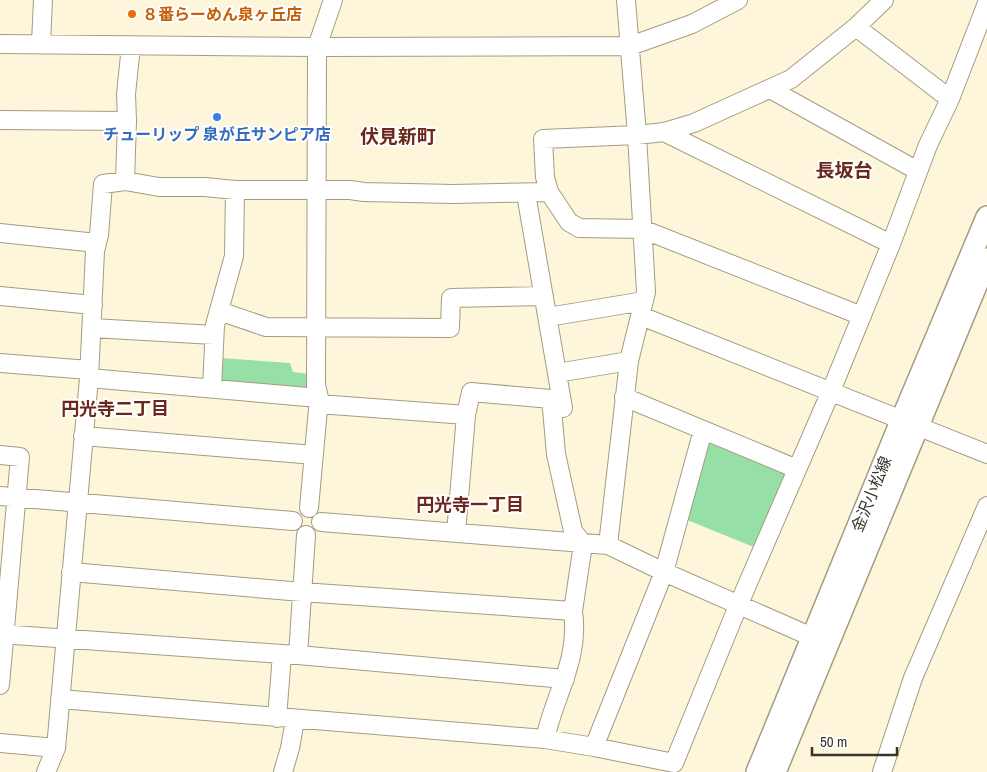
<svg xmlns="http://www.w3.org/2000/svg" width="987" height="772" font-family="'Archivo Narrow','Noto Sans JP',sans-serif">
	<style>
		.green { fill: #96dfa6 }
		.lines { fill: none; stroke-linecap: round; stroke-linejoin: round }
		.minor-casing { stroke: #a49c82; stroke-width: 20 }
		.major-casing { stroke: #a49c82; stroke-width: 24 }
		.minor { stroke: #fff; stroke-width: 18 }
		.major { stroke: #fff; stroke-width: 21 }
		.food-dot { fill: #e8710a; stroke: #fff; stroke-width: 2 }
		.shop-dot { fill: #3f7fe0; stroke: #fff; stroke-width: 2 }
		.labels { text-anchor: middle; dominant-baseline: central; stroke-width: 4; stroke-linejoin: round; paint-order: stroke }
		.food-label { font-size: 16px; font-weight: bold; fill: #c56008; stroke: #fff; text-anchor: start }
		.shop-label { font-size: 16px; font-weight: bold; fill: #366cbe; stroke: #fff }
		.street-label { font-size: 16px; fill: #373429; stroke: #fff }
		.neighbourhood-label { font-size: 18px; font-weight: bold; fill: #6b271b; stroke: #fff }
		.quarter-label { font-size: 19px; font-weight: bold; fill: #6b271b; stroke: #fff }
	</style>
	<rect width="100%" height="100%" fill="#fef6da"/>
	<path class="green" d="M 220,358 L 290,363 L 293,372 L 310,374 L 307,391 L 220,383 Z
		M 708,443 L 786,471 L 756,548 L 685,519 Z"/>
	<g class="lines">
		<defs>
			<path id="minor" d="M 856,27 L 950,99
				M 41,43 L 43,0
				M 0,44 L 317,47 L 630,46 L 692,24 L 738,0
				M 770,89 L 918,171
				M 0,120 L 127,121 L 125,181
				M 127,121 L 126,94 L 131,46
				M 664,132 L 891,244
				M 549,192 L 569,222 L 579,228 L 642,229 L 862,316
				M 526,194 L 563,408 L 552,409 L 556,454 L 573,531 L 583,544 L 573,611
				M 0,233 L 97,243
				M 0,296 L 93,305
				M 219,311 L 266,327 L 450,328 L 451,298 L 544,296
				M 641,316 L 987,454
				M 548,317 L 644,301
				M 92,328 L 214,335
				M 0,363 L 89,370
				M 557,373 L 629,361
				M 89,378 L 319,398
				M 212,388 L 215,325 L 234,256 L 235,190
				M 624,397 L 797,469
				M 319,404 L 466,415 L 471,392 L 551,399 L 552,409
				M 703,430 L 664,572 L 812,637
				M 83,436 L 314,455
				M 0,455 L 20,457 L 0,685
				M 0,496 L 293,521
				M 309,508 L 319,398 L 316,385 L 317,47 L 333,0
				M 321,522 L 608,545
				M 456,533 L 466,415
				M 71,572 L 302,592 L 573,611 C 580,660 555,693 545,739
				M 0,634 L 282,654
				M 298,655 L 565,679
				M 60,699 L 545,739 L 594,747 L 664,572 L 608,545 L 629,361 L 646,292 L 637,135 L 626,0
				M 277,718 L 282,654 L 298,655 L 306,535
				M 0,743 L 56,748
				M 594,747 L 674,763 L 738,606 L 831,391 L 891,244 L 928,145 L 950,99 L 987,3
				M 46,772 L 56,748 L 89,378 L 95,251 L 99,235 L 103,184 L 125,181 L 159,187 L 205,187 L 235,190 L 350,190 L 364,192 L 453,194 L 549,192 L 545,177 L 543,139 L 637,135 L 664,132 L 694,123 L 791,79 L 856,27 L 884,0
				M 283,772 L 290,748 L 295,720
				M 882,772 L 913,678 L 987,506"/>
			<path id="major" d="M 757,772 L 902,419 L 987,217
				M 775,772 L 987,259"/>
		</defs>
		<use href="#minor" class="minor-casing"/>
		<use href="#major" class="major-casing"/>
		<use href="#minor" class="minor"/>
		<use href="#major" class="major"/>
	</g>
	<circle class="food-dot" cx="132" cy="14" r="5"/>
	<circle class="shop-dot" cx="217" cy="117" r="5"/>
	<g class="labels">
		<g class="food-label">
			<text x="142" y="14">８番らーめん泉ヶ丘店</text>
		</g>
		<g class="shop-label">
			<text x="217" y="134">チューリップ 泉が丘サンピア店</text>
		</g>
		<g class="street-label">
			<text transform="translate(871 494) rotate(-68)">金沢小松線</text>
		</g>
		<g class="neighbourhood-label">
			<text x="115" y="408">円光寺二丁目</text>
			<text x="470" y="504">円光寺一丁目</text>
		</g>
		<g class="quarter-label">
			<text x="398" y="136">伏見新町</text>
			<text x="844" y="170">長坂台</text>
		</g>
	</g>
	<path d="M812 747v8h85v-8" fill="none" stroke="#373429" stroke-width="2.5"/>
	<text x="820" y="747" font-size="15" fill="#373429" stroke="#ffffff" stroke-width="4" paint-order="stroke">50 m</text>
</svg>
